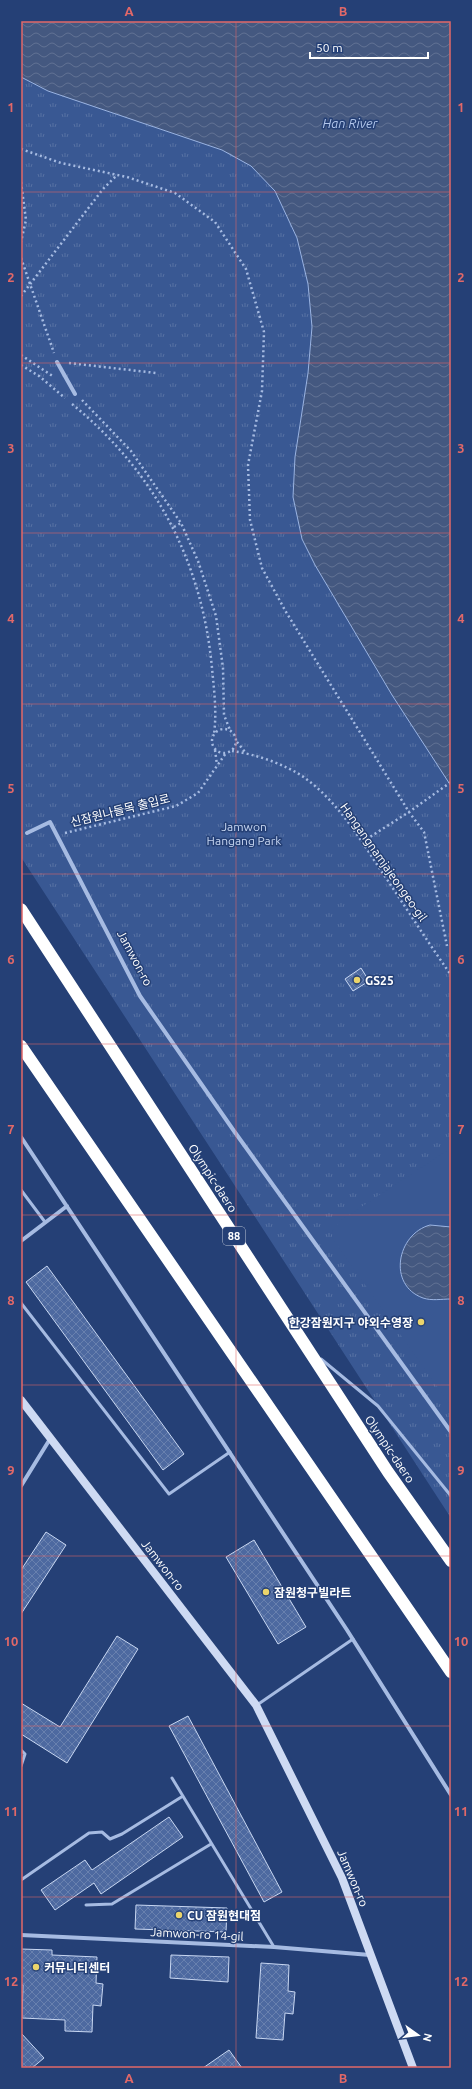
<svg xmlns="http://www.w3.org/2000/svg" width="472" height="2089" font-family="Ubuntu,'Noto Sans KR',sans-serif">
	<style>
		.park { fill: url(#park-tufts) }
		.pitch { fill: #395893 }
		.water { fill: url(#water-waves); stroke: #9ab4e3 }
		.building { fill: url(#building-cross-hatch); stroke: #c8d7f2 }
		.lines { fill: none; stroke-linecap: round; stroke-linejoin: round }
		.street-tunnel { stroke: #465d8b; stroke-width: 4; stroke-dasharray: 4 2; stroke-linecap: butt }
		.path { stroke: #a6bbe2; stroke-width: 2.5; stroke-dasharray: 2 3; stroke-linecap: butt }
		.lane { stroke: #a6bbe2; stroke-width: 3 }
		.street { stroke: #a6bbe2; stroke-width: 4 }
		.secondary { stroke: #cedaf3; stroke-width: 8 }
		.highway { stroke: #fff; stroke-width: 12 }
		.grid { fill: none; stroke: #e26868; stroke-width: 1; stroke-opacity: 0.55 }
		.poi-dot { fill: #ebd46b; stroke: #254076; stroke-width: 1.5 }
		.labels { text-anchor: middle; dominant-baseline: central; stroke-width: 3; stroke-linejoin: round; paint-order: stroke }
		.shield { fill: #254076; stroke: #bec6d6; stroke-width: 1 }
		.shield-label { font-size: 11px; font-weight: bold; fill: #fff }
		.street-label { font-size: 12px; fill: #fff; stroke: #254076 }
		.park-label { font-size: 12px; fill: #c8d7f2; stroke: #254076 }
		.poi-label { font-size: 12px; font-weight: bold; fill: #fff; stroke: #254076; text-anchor: start }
		.water-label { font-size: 13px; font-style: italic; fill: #b1c5ea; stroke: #254076 }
		.neatline { fill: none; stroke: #e26868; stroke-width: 1.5 }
		.grid-label { font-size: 13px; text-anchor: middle; font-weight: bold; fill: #e26868 }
	</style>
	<defs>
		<pattern id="park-tufts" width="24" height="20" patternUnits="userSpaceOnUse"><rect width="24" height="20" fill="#395893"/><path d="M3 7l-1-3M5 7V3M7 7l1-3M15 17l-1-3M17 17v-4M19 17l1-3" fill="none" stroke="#5771a3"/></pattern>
		<pattern id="water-waves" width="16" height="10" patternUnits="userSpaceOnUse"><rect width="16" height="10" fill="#445880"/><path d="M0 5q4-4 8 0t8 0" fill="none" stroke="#607193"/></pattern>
		<pattern id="building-cross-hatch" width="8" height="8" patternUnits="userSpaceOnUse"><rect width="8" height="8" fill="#4d69a0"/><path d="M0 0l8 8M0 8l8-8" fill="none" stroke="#6880ae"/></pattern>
	</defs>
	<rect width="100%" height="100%" fill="#254076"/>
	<path class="park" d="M 21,77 L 48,91 L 222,150 L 251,166 L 275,191 L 297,238 L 308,284 L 312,327 L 308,373 L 295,457 L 293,497 L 302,539 L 315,565 L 392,695 L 451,784 L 451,1518 L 21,857 Z"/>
	<path class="pitch" d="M 451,1148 L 451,1406 L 332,1238 L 333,1230 L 340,1221 Z"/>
	<path class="water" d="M 21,21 L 451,21 L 451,786 L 392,695 L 315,565 L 302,539 L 293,497 L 295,457 L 308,373 L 312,327 L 308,284 L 297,238 L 275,191 L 251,166 L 222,150 L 48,91 L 21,77 Z
		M 430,1225 L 451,1227 L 451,1299 C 441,1299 432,1301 423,1298 C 387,1285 397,1234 430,1225 Z"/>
	<path class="building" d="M 361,968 L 369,981 L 353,991 L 345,979 Z
		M 47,1266 L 184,1454 L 163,1470 L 26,1282 Z
		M 46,1532 L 66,1545 L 21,1614 L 21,1570 Z
		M 254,1540 L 306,1627 L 278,1644 L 226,1557 Z
		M 117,1636 L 138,1649 L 67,1763 L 21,1734 L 21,1703 L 60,1727 Z
		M 188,1716 L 282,1892 L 264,1902 L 169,1726 Z
		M 169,1817 L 183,1837 L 101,1894 L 94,1883 L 55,1910 L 41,1890 L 85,1860 L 92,1870 Z
		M 136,1905 L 227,1908 L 226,1932 L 135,1929 Z
		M 21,1949 L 52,1950 L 52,1955 L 97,1957 L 96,1983 L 103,1984 L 101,2006 L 93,2005 L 92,2032 L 65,2031 L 65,2020 L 22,2018 L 23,1985 L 21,1985 Z
		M 171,1955 L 229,1957 L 228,1982 L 170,1978 Z
		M 261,1963 L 289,1965 L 288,1991 L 295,1992 L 293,2014 L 285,2013 L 283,2040 L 256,2038 Z
		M 21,2033 L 44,2058 L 32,2068 L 21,2068 Z
		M 229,2050 L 242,2068 L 203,2068 Z"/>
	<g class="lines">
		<path class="street-tunnel" d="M 21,837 L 27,833"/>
		<path class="path" d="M 21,149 L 61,163 L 127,177 L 175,193 L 215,222 L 246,269 L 264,332 L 262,391 L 248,465 L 250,520 L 262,568 L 286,612 L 409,812 L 424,832 L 447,946
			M 21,182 L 26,220 L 21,242
			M 21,258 L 54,353
			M 21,296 L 103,189 L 117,175
			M 21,355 L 54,377
			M 69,363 L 156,373
			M 21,365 L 39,376 L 65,398
			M 82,400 L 131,451 L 181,523 L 198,561 L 216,616 L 223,668 L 224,715 L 230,730
			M 72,404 C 155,472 202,561 212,668 C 214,690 217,712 214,734
			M 174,527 L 181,523
			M212 741a12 12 0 1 1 24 0a12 12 0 1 1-24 0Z
			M 237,742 L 245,752
			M 215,750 L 217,765
			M 232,751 C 255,754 285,764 305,778 C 338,802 360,839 382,872 C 405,906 427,941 451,975
			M 65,833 L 176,806 L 198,793 L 226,753
			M 362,842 L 409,812 L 451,782"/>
		<path class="lane" d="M 21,1190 L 45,1222
			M 21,1303 L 169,1494 L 230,1452
			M 321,1359 L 378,1406 L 451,1496
			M 257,1705 L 353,1639
			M 21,1750 L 25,1754 L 21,1766
			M 172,1778 L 274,1947
			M 21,1880 L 89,1833 L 102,1832 L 110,1839 L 122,1834 L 183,1796
			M 86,1905 L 112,1904 L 211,1844"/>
		<path class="street" d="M 57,362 L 75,394
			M 27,833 L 50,822 L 140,996 L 234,1131 L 451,1432
			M 21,1137 L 347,1630 L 451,1795
			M 21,1241 L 67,1206
			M 21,1486 L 50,1439
			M 21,1935 L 274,1947 L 370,1955"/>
		<path class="secondary" d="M 21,1400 L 256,1705 L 342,1878 L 413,2068"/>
		<path class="highway" d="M 21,909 L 388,1472 L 451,1561
			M 21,1046 L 451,1672"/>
	</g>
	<path class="grid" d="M 236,21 L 236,2068M 21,192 L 451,192M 21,363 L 451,363M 21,533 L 451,533M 21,704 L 451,704M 21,874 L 451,874M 21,1044 L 451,1044M 21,1215 L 451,1215M 21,1385 L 451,1385M 21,1556 L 451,1556M 21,1726 L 451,1726M 21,1897 L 451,1897"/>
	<g class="poi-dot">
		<circle cx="357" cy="980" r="4"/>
		<circle cx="421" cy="1322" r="4"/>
		<circle cx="266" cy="1592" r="4"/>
		<circle cx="179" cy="1915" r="4"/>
		<circle cx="36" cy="1967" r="4"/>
	</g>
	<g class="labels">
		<rect class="shield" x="223" y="1227" width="22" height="18" rx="3"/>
		<g class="shield-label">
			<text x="234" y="1236">88</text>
		</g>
		<g class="street-label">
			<text transform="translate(120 810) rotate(-14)">신잠원나들목 출입로</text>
			<text transform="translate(384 862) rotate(55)">Hangangnamjajeongeo-gil</text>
			<text transform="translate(135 958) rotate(62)">Jamwon-ro</text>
			<text transform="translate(213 1178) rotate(57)">Olympic-daero</text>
			<text transform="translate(390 1449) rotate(56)">Olympic-daero</text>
			<text transform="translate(163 1565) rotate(52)">Jamwon-ro</text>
			<text transform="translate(353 1878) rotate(67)">Jamwon-ro</text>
			<text transform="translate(197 1934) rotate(3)">Jamwon-ro 14-gil</text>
		</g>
		<g class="park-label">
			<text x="244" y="826">Jamwon<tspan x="244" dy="14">Hangang Park</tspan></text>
		</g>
		<g class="poi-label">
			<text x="365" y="980">GS25</text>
			<text x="413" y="1322" text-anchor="end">한강잠원지구 야외수영장</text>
			<text x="274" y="1592">잠원청구빌라트</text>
			<text x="187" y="1915">CU 잠원현대점</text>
			<text x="44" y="1967">커뮤니티센터</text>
		</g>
		<g class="water-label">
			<text x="350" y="123">Han River</text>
		</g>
	</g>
	<rect width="472" height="2089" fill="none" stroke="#254076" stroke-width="44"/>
	<g transform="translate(418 2035) rotate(104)" stroke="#254076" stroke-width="3" paint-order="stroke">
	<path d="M0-3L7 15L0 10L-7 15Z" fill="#ffffff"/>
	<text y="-6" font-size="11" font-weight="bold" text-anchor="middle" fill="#ffffff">N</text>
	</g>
	<path d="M310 52v6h118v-6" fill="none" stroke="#ffffff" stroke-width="2"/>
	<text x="316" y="52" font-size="12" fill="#ffffff" stroke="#254076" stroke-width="3" paint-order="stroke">50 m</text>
	<rect x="22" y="22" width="428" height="2045" class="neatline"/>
	<g class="grid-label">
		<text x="129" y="16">A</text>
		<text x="343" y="16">B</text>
		<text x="11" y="112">1</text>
		<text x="461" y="112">1</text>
		<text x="11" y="282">2</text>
		<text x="461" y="282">2</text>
		<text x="11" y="453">3</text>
		<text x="461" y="453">3</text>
		<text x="11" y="623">4</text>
		<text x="461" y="623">4</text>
		<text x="11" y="793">5</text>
		<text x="461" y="793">5</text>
		<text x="11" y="964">6</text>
		<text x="461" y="964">6</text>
		<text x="11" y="1134">7</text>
		<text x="461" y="1134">7</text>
		<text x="11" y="1305">8</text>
		<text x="461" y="1305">8</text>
		<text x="11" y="1475">9</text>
		<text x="461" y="1475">9</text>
		<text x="11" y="1646">10</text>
		<text x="461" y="1646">10</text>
		<text x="11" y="1816">11</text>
		<text x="461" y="1816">11</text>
		<text x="11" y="1986">12</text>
		<text x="461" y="1986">12</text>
		<text x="129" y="2083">A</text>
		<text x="343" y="2083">B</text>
	</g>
</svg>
